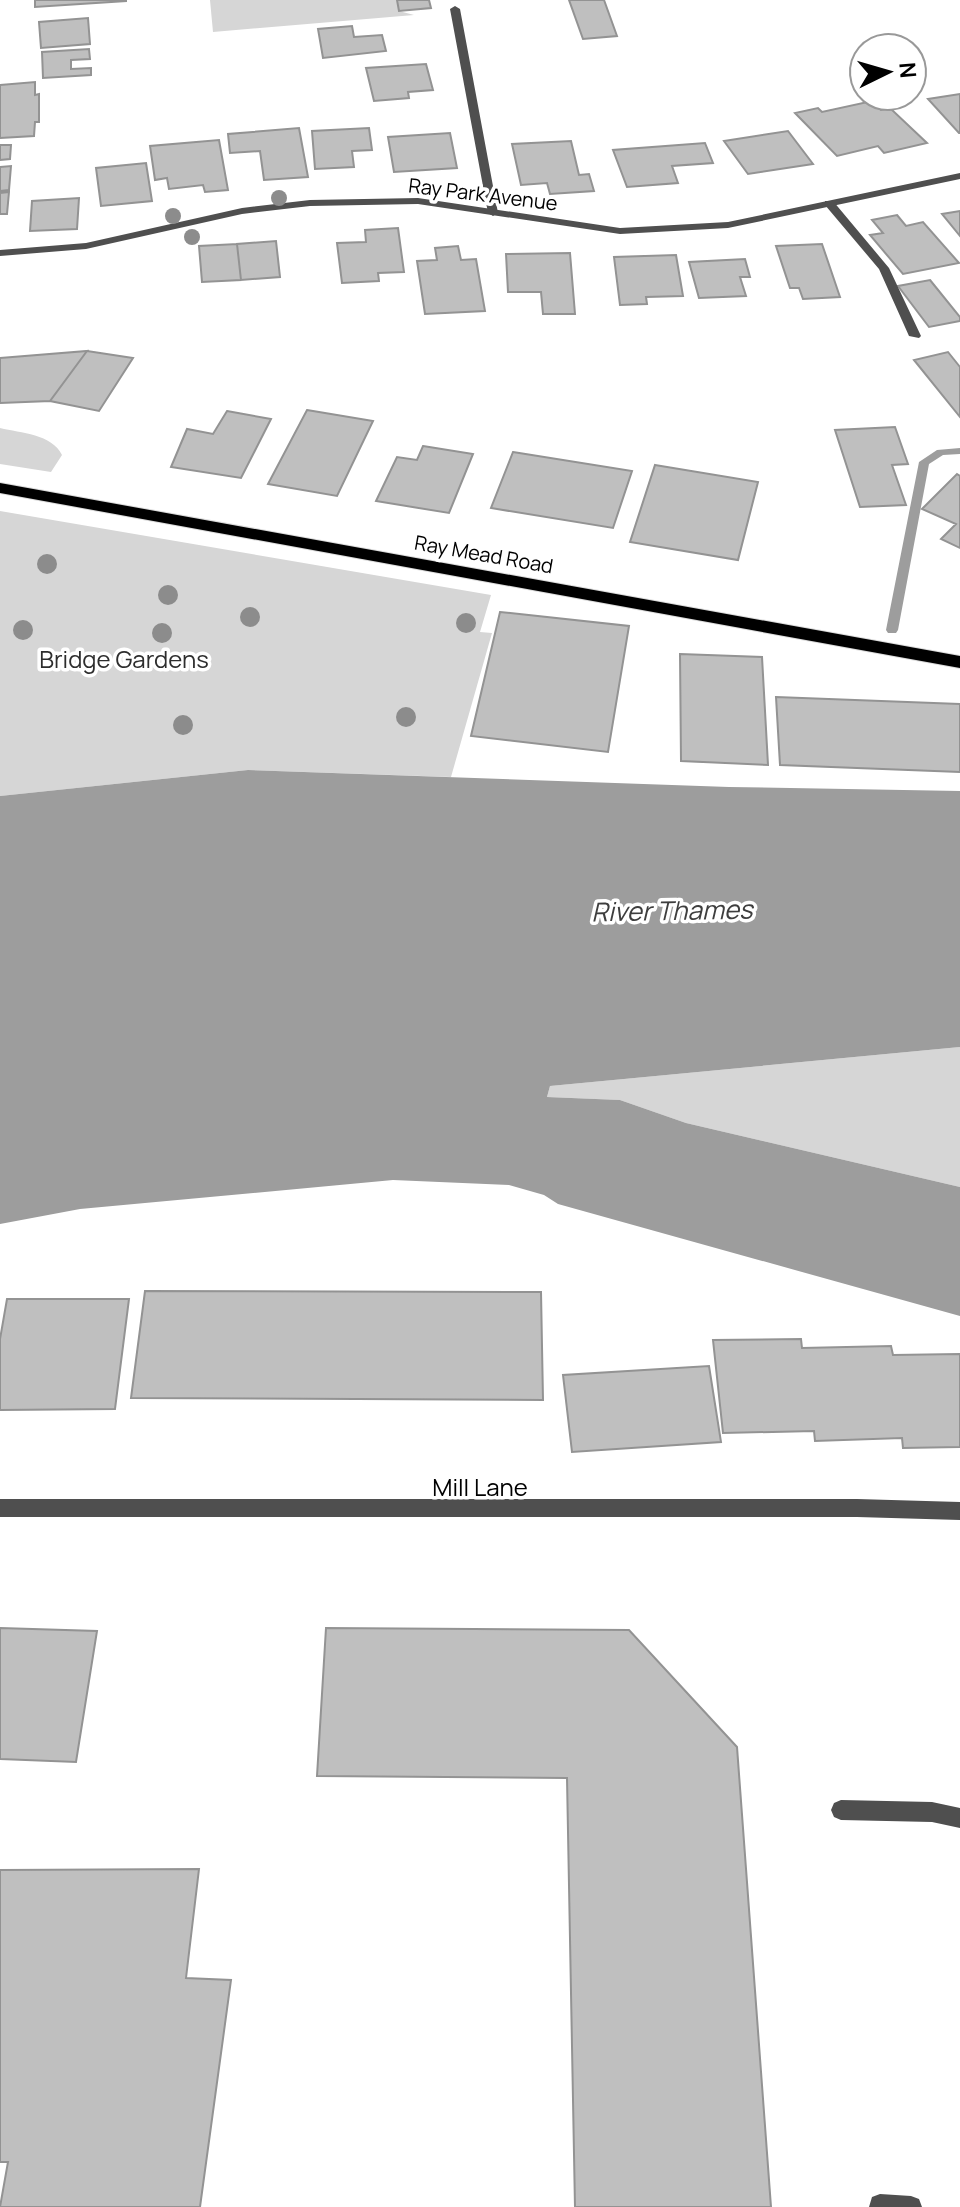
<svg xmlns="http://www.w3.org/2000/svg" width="960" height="2207" font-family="Manrope,sans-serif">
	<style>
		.green { fill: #d6d6d6 }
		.water { fill: #9d9d9d }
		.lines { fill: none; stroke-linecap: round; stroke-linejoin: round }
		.stream { fill: #9d9d9d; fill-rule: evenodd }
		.building { fill: #bfbfbf; stroke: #939393; stroke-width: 2 }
		.primary-casing { stroke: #dbdbdb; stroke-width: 2 }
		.lane { fill: #4f4f4f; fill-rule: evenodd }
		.street { fill: #4f4f4f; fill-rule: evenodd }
		.primary { fill: #000; fill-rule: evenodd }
		.tree { fill: #8c8c8c }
		.labels { text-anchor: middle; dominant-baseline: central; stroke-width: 7; stroke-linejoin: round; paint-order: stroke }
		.far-street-label { font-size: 20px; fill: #000; stroke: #fff }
		.park-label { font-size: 24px; fill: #2d2d2d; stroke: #fff }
		.street-label { font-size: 24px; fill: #000; stroke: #fff }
		.water-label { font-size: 26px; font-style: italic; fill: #3e3e3e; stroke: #fff }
	</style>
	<rect width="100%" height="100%" fill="#fff"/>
	<path class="green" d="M 210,0 L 397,0 L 399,11 L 414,15 L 213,32 Z
		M 0,428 C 21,433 52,434 62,455 L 51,472 L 0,464 Z
		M 0,511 L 491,595 L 480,632 L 492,633 L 451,777 L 248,770 L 0,796 Z
		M 960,1047 L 960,1187 L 686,1123 L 620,1100 L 547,1097 L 550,1086 Z"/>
	<path class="water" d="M 248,770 L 729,787 L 960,791 L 960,1047 L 550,1086 L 547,1097 L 620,1100 L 686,1123 L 960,1187 L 960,1316 L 558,1204 L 544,1195 L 509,1185 L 393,1180 L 80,1209 L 0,1224 L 0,796 Z"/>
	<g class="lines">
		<path class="stream" d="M 960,448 L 960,454 L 943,455 L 929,464 L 898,630 L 896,633 L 888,633 L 886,630 L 919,462 L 937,450 Z"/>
	</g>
	<path class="building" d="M 35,0 L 126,0 L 126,1 L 35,7 Z
		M 397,0 L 429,0 L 431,8 L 399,11 Z
		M 569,0 L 604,0 L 617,36 L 583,39 Z
		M 88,18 L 90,44 L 41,48 L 39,22 Z
		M 352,26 L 354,37 L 382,35 L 386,51 L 323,58 L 318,29 Z
		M 89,49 L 90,59 L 71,60 L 71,69 L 91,68 L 91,75 L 43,78 L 42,52 Z
		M 426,64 L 433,90 L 408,92 L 409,98 L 374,101 L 366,68 Z
		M 35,82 L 35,95 L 39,94 L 39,122 L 35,122 L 34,136 L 0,138 L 0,85 Z
		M 960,94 L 960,133 L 959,133 L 928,99 Z
		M 872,101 L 881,110 L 890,108 L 927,143 L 884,153 L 878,146 L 837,156 L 795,113 L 818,108 L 822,112 Z
		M 299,128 L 308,177 L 264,180 L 260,151 L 230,153 L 228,134 Z
		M 369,128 L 372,150 L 352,151 L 354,167 L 315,169 L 312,131 Z
		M 788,131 L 813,164 L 748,174 L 724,141 Z
		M 450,133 L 457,168 L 394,172 L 388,137 Z
		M 219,140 L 228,190 L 205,192 L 203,185 L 169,189 L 167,178 L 155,180 L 150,146 Z
		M 571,141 L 579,175 L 589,174 L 594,191 L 550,194 L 547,183 L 521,185 L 512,144 Z
		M 705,143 L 713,163 L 672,166 L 678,183 L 627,187 L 613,150 Z
		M 0,145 L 11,145 L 10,159 L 0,160 Z
		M 146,163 L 152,201 L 101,206 L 96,168 Z
		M 11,166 L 9,190 L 0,191 L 0,167 Z
		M 9,192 L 7,214 L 0,214 L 0,193 Z
		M 79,198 L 77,229 L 30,231 L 32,201 Z
		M 960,211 L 960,236 L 942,214 Z
		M 897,215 L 906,226 L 923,222 L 959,263 L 903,274 L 870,235 L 883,233 L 872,220 Z
		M 398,228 L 404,272 L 378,273 L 379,281 L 342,283 L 337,243 L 366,242 L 365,230 Z
		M 276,241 L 280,277 L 241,280 L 237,244 Z
		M 237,244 L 241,280 L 202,282 L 199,246 Z
		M 822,244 L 840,297 L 803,299 L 799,288 L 790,288 L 776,246 Z
		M 458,246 L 461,260 L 476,259 L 485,311 L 425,314 L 417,261 L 437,260 L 435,248 Z
		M 570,253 L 575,314 L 543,314 L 541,292 L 508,292 L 506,254 Z
		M 676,255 L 683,296 L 646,297 L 647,304 L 620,305 L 614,257 Z
		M 745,259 L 750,277 L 740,277 L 746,296 L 699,298 L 689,262 Z
		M 930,280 L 960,317 L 960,321 L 929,327 L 898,286 Z
		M 87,351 L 50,401 L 0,403 L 0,358 Z
		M 87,351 L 133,358 L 99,411 L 50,401 Z
		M 948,352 L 960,367 L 960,417 L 914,360 Z
		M 307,410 L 373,421 L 337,496 L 268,484 Z
		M 227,411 L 271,419 L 241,478 L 171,467 L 187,429 L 213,434 Z
		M 895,427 L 908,464 L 892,465 L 906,505 L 860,507 L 835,430 Z
		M 423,446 L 473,454 L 449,513 L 376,501 L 397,457 L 417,460 Z
		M 513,452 L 632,471 L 613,528 L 491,508 Z
		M 655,465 L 758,482 L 738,560 L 630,542 Z
		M 957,474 L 960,476 L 960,548 L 941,539 L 956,524 L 922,509 Z
		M 500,612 L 629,626 L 608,752 L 471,736 Z
		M 680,654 L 762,657 L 768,765 L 681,761 Z
		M 776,697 L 960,704 L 960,772 L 780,765 Z
		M 145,1291 L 541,1292 L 543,1400 L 131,1398 Z
		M 7,1299 L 129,1299 L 115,1409 L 0,1410 L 0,1339 Z
		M 801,1339 L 802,1348 L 891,1346 L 893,1355 L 960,1354 L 960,1447 L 903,1448 L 902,1438 L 815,1441 L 814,1431 L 723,1433 L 713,1340 Z
		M 709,1366 L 721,1442 L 572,1452 L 563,1375 Z
		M 0,1628 L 97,1631 L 76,1762 L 0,1759 Z
		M 326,1628 L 629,1630 L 737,1747 L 771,2207 L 575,2207 L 567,1778 L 317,1776 Z
		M 199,1869 L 186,1978 L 231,1980 L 200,2207 L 0,2207 L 8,2162 L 0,2162 L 0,1870 Z"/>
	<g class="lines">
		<defs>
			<path id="primary" d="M 0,483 L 960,656 L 960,668 L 0,493 Z"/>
		</defs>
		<use href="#primary" class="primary-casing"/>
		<path class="lane" d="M 455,6 L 460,9 L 498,213 L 493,216 L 488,213 L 450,9 Z
			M 825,201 L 833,201 L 889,268 L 921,336 L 919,338 L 909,336 L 879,269 L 825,205 Z
			M 841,1800 L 932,1802 L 960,1808 L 960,1828 L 932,1822 L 841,1820 L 834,1817 L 831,1810 L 834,1803 Z
			M 880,2194 L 911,2196 L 919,2199 L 922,2207 L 869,2207 L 872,2197 Z"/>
		<path class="street" d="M 960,173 L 960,179 L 728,228 L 620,234 L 418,204 L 310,206 L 242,214 L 86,249 L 0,256 L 0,250 L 86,243 L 242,208 L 310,200 L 418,198 L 620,228 L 728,222 Z
			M 0,1499 L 857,1499 L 960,1502 L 960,1520 L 857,1517 L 0,1517 Z"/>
		<use href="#primary" class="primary"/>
	</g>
	<g class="tree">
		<circle cx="279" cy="198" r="8"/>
		<circle cx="173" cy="216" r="8"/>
		<circle cx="192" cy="237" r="8"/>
		<circle cx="47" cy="564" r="10"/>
		<circle cx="168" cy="595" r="10"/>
		<circle cx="250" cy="617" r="10"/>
		<circle cx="466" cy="623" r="10"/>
		<circle cx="23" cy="630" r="10"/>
		<circle cx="162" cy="633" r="10"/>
		<circle cx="406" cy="717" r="10"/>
		<circle cx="183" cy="725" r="10"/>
	</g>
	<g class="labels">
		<g class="far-street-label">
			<text transform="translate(483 194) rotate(7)">Ray Park Avenue</text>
			<text transform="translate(484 554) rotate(10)">Ray Mead Road</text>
		</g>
		<g class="park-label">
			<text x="124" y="658">Bridge Gardens</text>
		</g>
		<g class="street-label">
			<text x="480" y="1486">Mill Lane</text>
		</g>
		<g class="water-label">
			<text transform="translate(672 910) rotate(-1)">River Thames</text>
		</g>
	</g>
	<g transform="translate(888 72) rotate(85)"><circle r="38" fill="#ffffff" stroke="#999999" stroke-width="2"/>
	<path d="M0-6L14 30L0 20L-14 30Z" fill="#000000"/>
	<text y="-12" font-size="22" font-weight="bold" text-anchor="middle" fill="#000000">N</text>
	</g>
</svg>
